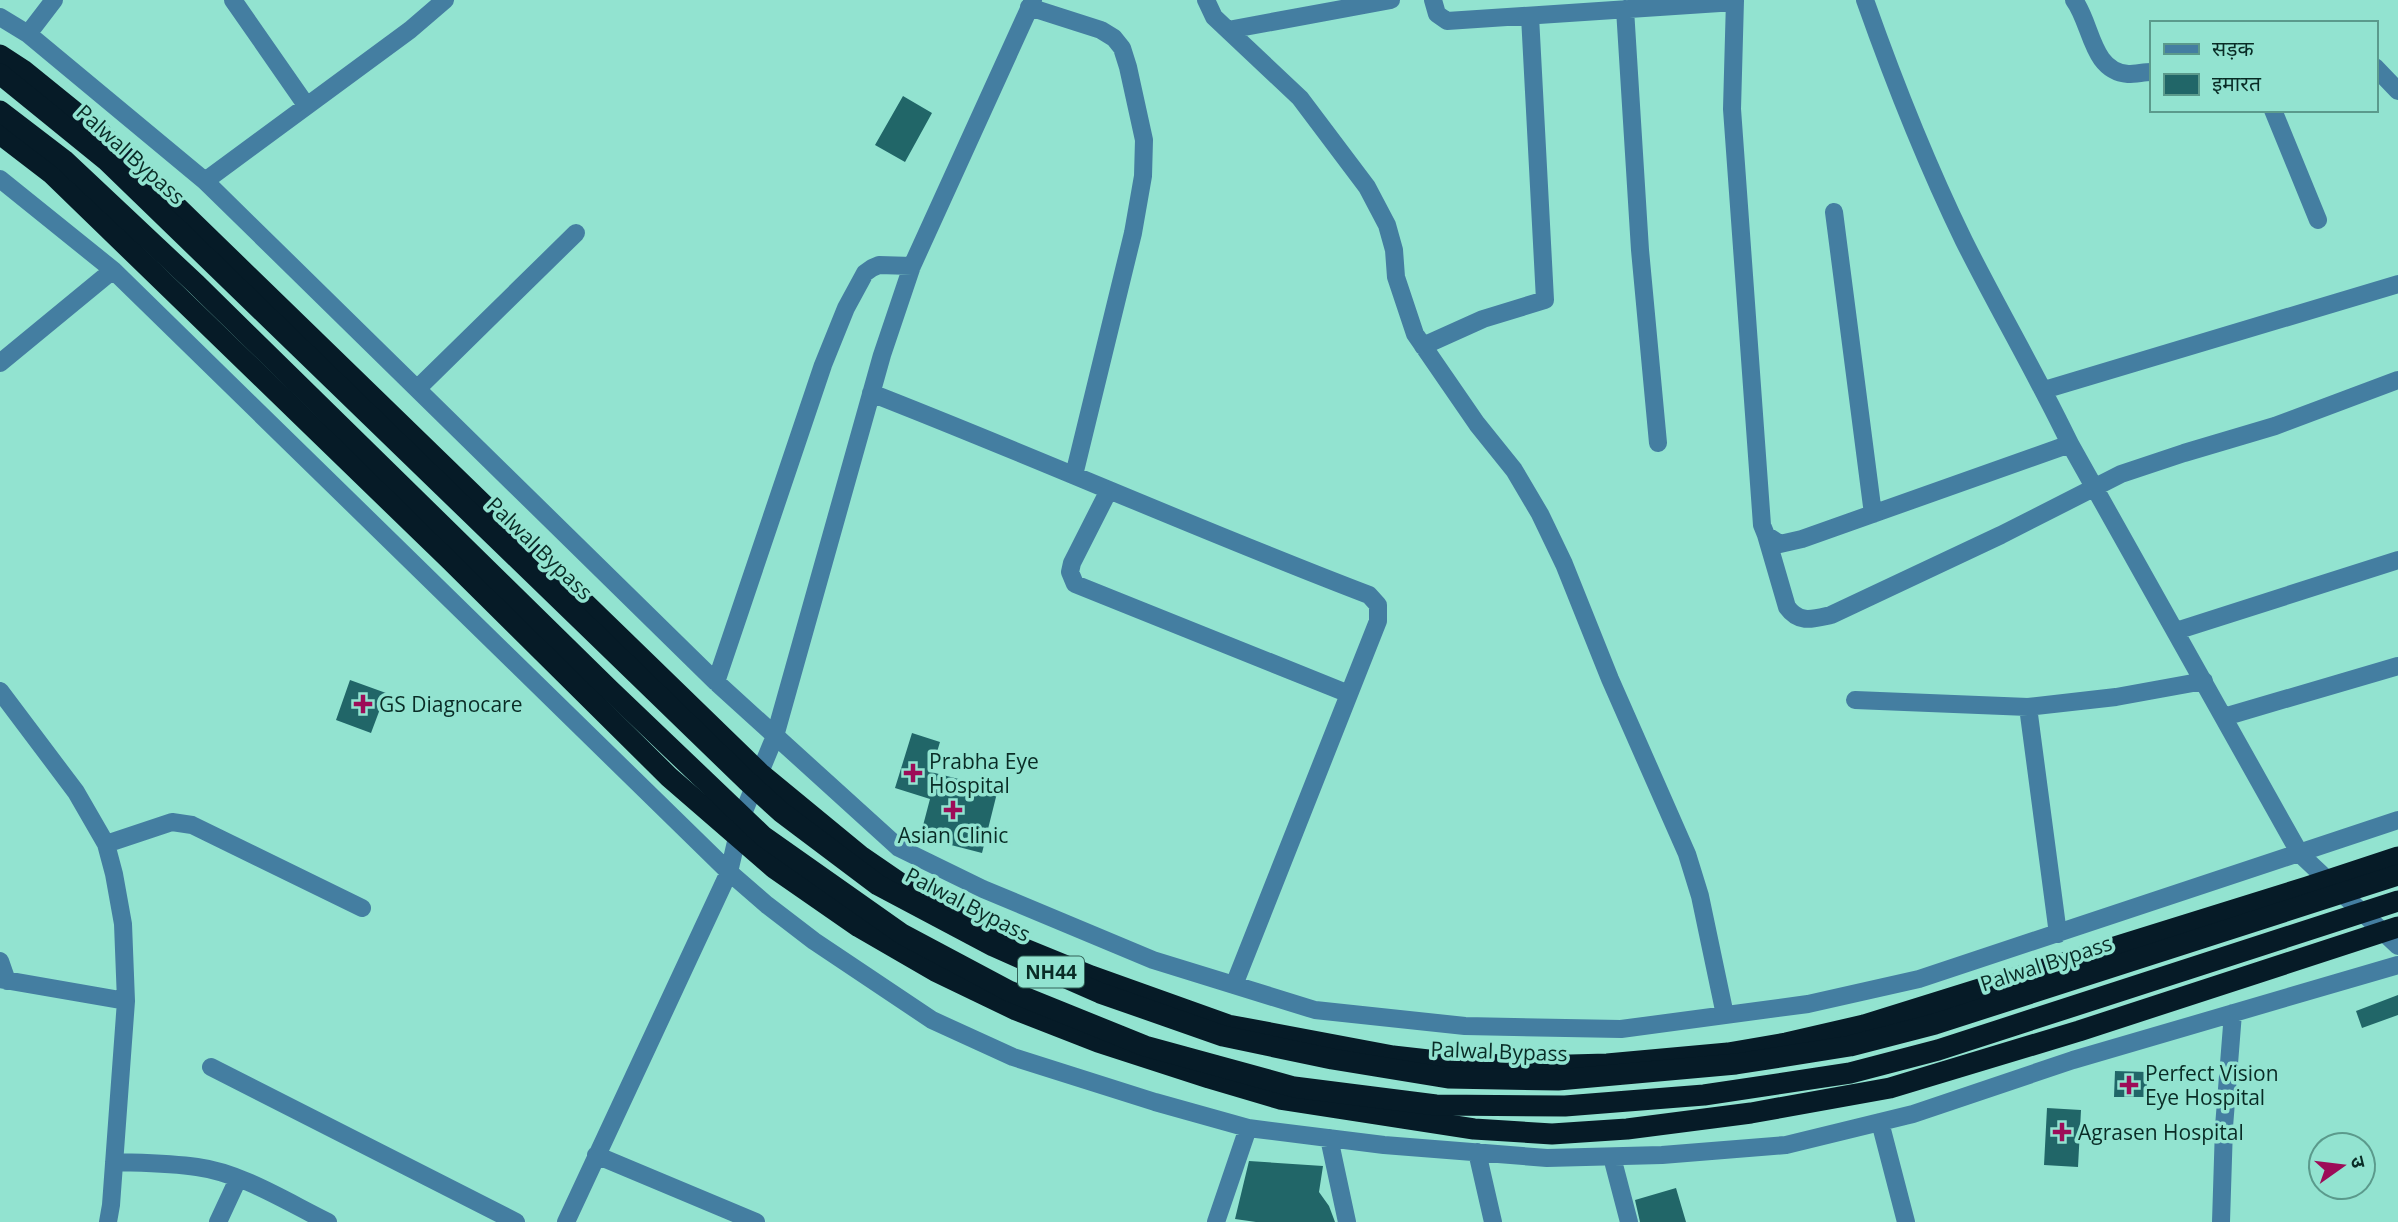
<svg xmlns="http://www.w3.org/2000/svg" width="2398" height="1222" font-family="'Open Sans','Noto Sans Devanagari',sans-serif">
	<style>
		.building { fill: #216668 }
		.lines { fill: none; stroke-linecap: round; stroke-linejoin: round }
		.minor { stroke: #447ea1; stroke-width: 18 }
		.highway { stroke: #061b27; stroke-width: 21 }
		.highway-bridge { stroke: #061b27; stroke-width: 21 }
		.poi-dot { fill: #9d0c58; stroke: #92e3d0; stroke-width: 2.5 }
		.labels { text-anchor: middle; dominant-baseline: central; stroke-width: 7; stroke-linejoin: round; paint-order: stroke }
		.shield { fill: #92e3d0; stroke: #326359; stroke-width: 2 }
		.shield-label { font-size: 19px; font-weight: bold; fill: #092c26 }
		.street-label { font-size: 21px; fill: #092c26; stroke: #92e3d0 }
		.poi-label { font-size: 21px; fill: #092c26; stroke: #92e3d0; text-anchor: start }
	</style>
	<rect width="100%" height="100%" fill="#92e3d0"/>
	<path class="building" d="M 903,96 L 932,113 L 905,162 L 875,145 Z
		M 350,680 L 386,693 L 371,733 L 336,720 Z
		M 912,733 L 940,742 L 931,772 L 998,789 L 982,853 L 920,837 L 930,799 L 895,788 Z
		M 2398,995 L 2398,1015 L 2362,1028 L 2356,1011 Z
		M 2115,1071 L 2147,1072 L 2147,1097 L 2114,1097 Z
		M 2047,1108 L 2081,1110 L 2078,1167 L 2044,1165 Z
		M 1249,1161 L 1323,1166 L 1319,1192 L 1329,1206 L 1335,1222 L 1256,1222 L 1235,1219 Z
		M 1676,1188 L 1686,1222 L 1640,1222 L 1635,1200 Z"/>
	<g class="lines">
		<path class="minor" d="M 233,0 L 306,105
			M 1206,0 L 1214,17 L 1300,98 L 1367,187 L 1387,225 L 1394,250 L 1396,277 L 1415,334 L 1477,424 L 1514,470 L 1540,514 L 1564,564 L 1610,679 L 1687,854 L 1700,896 L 1725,1015
			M 1433,0 L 1437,14 L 1447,21 L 1735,2
			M 1735,0 L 1732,109 L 1762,525 L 1766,535 L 1780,544 L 1802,539 L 2070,444
			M 1865,0 C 1894,82 1926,163 1964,241 C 1998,309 2037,375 2070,444 L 2300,854 L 2398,946
			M 2074,0 C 2092,24 2091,71 2128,74 C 2136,74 2144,72 2151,72
			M 1029,7 L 1101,30 L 1114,38 L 1122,48 L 1128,67 L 1144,140 L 1143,176 L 1133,233 L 1074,475
			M 1625,9 L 1640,250 L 1658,443
			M 0,17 L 28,34 L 205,181 L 716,682 L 899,848 L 983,889 L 1153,960 L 1315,1010 L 1465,1026 L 1621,1029 L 1808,1004 L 1919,979 L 2398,820
			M 1228,30 L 1391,0
			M 28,34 L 54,0
			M 2375,67 L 2398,91
			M 2273,110 L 2318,220
			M 0,179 L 113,270 L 729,872 L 767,905 L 814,941 L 932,1020 L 1013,1057 L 1155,1102 L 1248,1128 L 1384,1145 L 1547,1158 L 1662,1155 L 1786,1145 L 1913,1114 L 2073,1060 L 2398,965
			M 205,181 L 410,30 L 445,0
			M 1834,212 L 1873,514
			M 1423,346 L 1483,319 L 1545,300 L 1530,16
			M 0,363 L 113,270
			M 417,389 L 576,233
			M 2044,390 L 2398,284
			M 871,393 C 1038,458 1201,531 1369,595 L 1378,605 L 1378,621 L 1234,985
			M 1109,490 L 1072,563 L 1070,572 L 1075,584 L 1349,694
			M 1766,535 L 1787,607 C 1799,624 1813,619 1831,615 L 2001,535 L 2121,474 L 2184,453 L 2275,426 L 2398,380
			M 2176,631 L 2398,560
			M 716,682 L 823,365 L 846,308 L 865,273 L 872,268 L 879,265 L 912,266
			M 0,691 L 76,792 L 106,844 L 114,874 L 123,924 L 126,1001 L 111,1205 L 108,1222
			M 1855,700 L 2028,707 L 2116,697 L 2204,681
			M 2028,707 L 2058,934
			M 2224,717 L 2398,666
			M 106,844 L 172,822 L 192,825 L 362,908
			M 0,961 L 7,981
			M 0,979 L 126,1001
			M 211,1067 L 516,1222
			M 1880,1122 L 1906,1222
			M 1329,1138 L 1347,1222
			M 1477,1152 L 1493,1222
			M 596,1155 L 756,1222
			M 1612,1157 L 1629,1222
			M 114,1162 C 141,1163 170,1163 197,1167 C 242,1173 287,1202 328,1222
			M 218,1222 L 238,1179
			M 566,1222 L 729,872 L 742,816 L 775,736 L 882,355 L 912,266 L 1033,0
			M 1216,1222 L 1248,1128
			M 2221,1222 L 2224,1127 L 2233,1013"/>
		<path class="highway" d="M 0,55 L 23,70 L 102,134 L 760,773 L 862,857 L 913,892 L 1015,945 L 1091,976 L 1228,1025 L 1393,1056 L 1455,1063 L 1534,1066 L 1607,1064 L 1728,1053 L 1786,1043 L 1864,1025 L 2307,887 L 2398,857
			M 0,134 L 52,174 L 450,560 L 669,777 L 774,868 L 859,927 L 935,971 L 1016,1010 L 1098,1042 L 1209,1078 L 1280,1099 L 1474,1129 L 1552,1134 L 1627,1129 L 1751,1113 L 1890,1088 L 2079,1031 L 2398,927"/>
		<path class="highway-bridge" d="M 0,74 L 106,160 L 747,781 L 781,812 L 878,885 L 993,946 L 1100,993 L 1223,1036 L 1332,1059 L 1448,1078 L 1558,1080 L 1736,1064 L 1850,1046 L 1935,1024 L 2398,875
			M 0,111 L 64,160 L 196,284 L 610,690 L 763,836 L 902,934 L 1009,991 L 1145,1046 L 1294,1087 L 1436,1105 L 1565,1106 L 1704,1095 L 1850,1073 L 1938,1050 L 2398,901"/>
	</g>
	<g class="poi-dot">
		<path d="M359.5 693.5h7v7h7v7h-7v7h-7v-7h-7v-7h7z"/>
		<path d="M909.5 762.5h7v7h7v7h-7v7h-7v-7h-7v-7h7z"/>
		<path d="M949.5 799.5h7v7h7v7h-7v7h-7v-7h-7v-7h7z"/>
		<path d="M2125.5 1074.5h7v7h7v7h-7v7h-7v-7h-7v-7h7z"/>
		<path d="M2058.5 1121.5h7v7h7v7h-7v7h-7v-7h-7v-7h7z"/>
	</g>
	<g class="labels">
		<rect class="shield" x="1018" y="956.5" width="66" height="31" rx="5"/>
		<g class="shield-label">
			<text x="1051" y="972">NH44</text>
		</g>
		<g class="street-label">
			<text transform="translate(131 154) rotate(42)">Palwal Bypass</text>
			<text transform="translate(540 548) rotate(44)">Palwal Bypass</text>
			<text transform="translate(968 904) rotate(27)">Palwal Bypass</text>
			<text transform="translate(2046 963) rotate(-18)">Palwal Bypass</text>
			<text transform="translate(1499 1051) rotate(2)">Palwal Bypass</text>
		</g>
		<g class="poi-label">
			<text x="379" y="704">GS Diagnocare</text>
			<text x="929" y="761">Prabha Eye<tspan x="929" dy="24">Hospital</tspan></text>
			<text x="953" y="835" text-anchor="middle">Asian Clinic</text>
			<text x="2145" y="1073">Perfect Vision<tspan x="2145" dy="24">Eye Hospital</tspan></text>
			<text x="2078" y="1132">Agrasen Hospital</text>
		</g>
	</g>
	<rect x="2150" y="21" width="228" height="91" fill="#92e3d0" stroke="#5b9a8c" stroke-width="2"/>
	<rect x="2164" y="44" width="35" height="10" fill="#447ea1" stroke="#5b9a8c" stroke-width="2"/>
	<text x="2212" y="56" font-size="21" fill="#092c26">सड़क</text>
	<rect x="2164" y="74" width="35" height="21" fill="#216668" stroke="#5b9a8c" stroke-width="2"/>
	<text x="2212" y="91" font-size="21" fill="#092c26">इमारत</text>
	<g transform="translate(2342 1166) rotate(76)"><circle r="33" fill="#92e3d0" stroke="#5b9a8c" stroke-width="2"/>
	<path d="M0-5L12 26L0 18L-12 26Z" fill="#9d0c58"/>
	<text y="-10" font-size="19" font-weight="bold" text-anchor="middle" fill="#092c26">उ</text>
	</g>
</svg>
